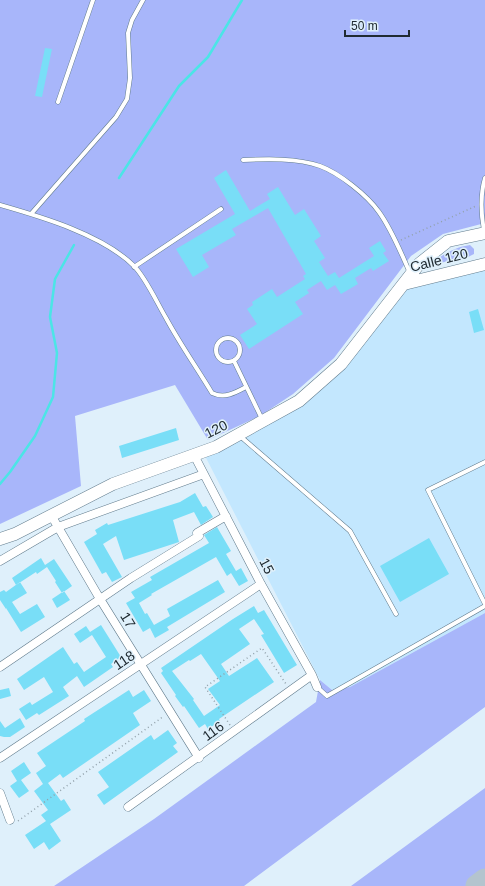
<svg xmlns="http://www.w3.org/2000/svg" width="485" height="886" font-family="Helvetica,sans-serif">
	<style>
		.built { fill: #c3e7fe }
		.green { fill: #a8b6fa }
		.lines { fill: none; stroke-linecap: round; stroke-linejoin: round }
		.stream { stroke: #4be5e6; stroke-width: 2.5 }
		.taxiway { stroke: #b4c4ce; stroke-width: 23 }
		.building { fill: #79def7; fill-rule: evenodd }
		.lane-casing { stroke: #627c8d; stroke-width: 5 }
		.street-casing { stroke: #627c8d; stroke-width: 9 }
		.secondary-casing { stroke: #627c8d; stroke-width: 13 }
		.path { stroke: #92a1aa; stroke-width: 1.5; stroke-dasharray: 1 3; stroke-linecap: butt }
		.lane { stroke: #fff; stroke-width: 4 }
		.street { stroke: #fff; stroke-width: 8 }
		.secondary { stroke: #fff; stroke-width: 12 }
		.labels { text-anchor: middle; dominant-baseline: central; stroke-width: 3; stroke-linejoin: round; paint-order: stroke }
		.street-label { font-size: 14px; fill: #202b32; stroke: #dff0fb }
	</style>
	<rect width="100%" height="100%" fill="#dff0fb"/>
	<path class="built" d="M 485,264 L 485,613 L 350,687 L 332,690 L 320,680 L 203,452 L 299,401 L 341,364 L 404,284 Z"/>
	<path class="green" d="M 0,0 L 485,0 L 485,223 L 443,234 L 411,256 L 334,358 L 293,394 L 260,416 L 208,440 L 175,385 L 75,416 L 81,486 L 0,524 Z
		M 470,245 L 474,249 L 474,254 L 468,257 L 430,265 C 441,255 455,247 470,245 Z
		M 485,613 L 485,707 L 244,886 L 54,886 L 154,819 L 316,702 L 320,680 L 332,690 L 350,687 Z
		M 485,788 L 485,873 L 468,886 L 351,886 Z"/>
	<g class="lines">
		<path class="stream" d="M 119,178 L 179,86 L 208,57 L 242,0
			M 0,484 L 10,472 L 35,436 L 53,397 L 57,353 L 50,317 L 55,279 L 74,245"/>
		<path class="taxiway" d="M 477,886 L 485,880"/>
	</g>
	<path class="building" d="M 45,48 L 52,49 L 42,97 L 35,96 Z
		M 226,170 L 250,211 L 270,199 L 267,194 L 278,187 L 295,215 L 304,209 L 321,236 L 314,241 L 325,258 L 319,262 L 328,276 L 335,272 L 339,278 L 374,256 L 369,248 L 380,241 L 386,251 L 383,253 L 389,261 L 373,271 L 371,268 L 355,278 L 358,284 L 341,294 L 335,285 L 327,290 L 321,281 L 307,290 L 309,293 L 295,302 L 303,314 L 249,349 L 240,335 L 257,324 L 247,309 L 253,305 L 252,302 L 272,289 L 277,297 L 305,279 L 303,276 L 306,274 L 268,208 L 232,229 L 236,235 L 202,255 L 209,267 L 193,277 L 176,249 L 235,214 L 214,178 Z
		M 478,309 L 484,330 L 474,333 L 469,312 Z
		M 176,428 L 179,440 L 122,458 L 119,446 Z
		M 195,493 L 203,507 L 206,506 L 213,517 L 201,525 L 194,512 L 173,520 L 179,542 L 124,560 L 116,536 L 103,544 L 122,577 L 112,582 L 106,572 L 102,574 L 84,542 L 97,534 L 95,530 L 107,523 L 108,525 L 180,502 Z
		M 217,527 L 231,551 L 226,554 L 236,571 L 241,568 L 248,581 L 239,586 L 231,573 L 227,576 L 216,557 L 151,594 L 152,595 L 139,603 L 145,614 L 147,613 L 154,625 L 170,616 L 167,609 L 218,580 L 225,592 L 167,627 L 169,630 L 155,638 L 150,628 L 143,632 L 126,603 L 135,598 L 131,592 L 152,580 L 150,577 L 209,543 L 204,535 Z
		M 429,538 L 449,574 L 400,602 L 380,566 Z
		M 41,558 L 45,565 L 54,559 L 72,586 L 62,593 L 55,582 L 56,581 L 47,567 L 37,574 L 36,572 L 16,585 L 12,578 Z
		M 20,582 L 27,593 L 12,602 L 20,614 L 37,604 L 45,617 L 21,632 L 6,608 L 6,609 L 0,600 L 0,592 L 4,590 L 6,592 Z
		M 64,591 L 70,600 L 57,608 L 52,599 Z
		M 254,606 L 258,613 L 264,610 L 297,665 L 284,673 L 261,635 L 264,634 L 254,619 L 239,629 L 250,644 L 221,664 L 229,676 L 257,658 L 274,682 L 219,719 L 220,721 L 208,729 L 205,724 L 199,728 L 184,706 L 183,707 L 175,696 L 176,695 L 161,673 L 163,671 L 161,668 L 233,619 ZM 201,654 L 220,681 L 208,689 L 220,705 L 204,716 L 193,700 L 194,699 L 172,671 L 189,660 L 190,661 Z
		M 101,625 L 121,657 L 111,664 L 113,667 L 84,687 L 77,676 L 63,687 L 69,696 L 39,715 L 37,713 L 26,720 L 19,709 L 30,702 L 32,705 L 53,692 L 44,677 L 24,690 L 17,679 L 63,647 L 74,664 L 77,662 L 84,672 L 106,657 L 92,635 L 80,643 L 74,634 L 86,626 L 90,632 Z
		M 9,688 L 11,696 L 0,699 L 0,690 Z
		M 129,690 L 133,697 L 144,690 L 151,701 L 133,713 L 140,725 L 63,778 L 60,774 L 48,783 L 61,801 L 64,799 L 71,810 L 50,824 L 61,841 L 49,850 L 44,842 L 34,849 L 25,835 L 46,821 L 41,815 L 48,810 L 34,791 L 43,784 L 36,773 L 46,766 L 37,753 L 85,721 L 84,719 Z
		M 20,718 L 25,727 L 10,737 L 4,737 L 0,736 L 0,721 L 5,728 Z
		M 168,730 L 177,743 L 173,746 L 178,752 L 104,805 L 97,795 L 109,787 L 98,772 L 151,735 L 154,740 Z
		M 24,762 L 31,773 L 21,780 L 29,791 L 19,798 L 10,786 L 17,781 L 11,771 Z"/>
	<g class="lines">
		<defs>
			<path id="lane" d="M 58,102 L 93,0
				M 243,160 C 267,159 297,158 320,166 C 339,173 367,195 379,212 C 392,230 401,253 410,273
				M 0,205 C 42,217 103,235 134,266 C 146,278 157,303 166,318 C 180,344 197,368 212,393 C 224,399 235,393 246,387
				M 31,214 L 116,117 L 127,99 L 130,78 L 128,33 L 132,20 L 143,0
				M 484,231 C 481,214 480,195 485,178
				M 134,267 L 221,209
				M216 350a12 12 0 1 1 24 0a12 12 0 1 1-24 0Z
				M 234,361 L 262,419
				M 240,436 L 350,531 L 396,614
				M 485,462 L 428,490 L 485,604
				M 317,687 L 327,696 L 485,606"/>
			<path id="street" d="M 194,455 L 261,584 L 312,675 L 317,687
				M 51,515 L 100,599 L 199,758
				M 0,561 L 58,527 L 204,474
				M 0,667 L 131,578 L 199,536 L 197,533 L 226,516
				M 0,758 L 261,584
				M 0,793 L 10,820
				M 128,807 L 312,675"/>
			<path id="secondary" d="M 404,284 L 485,264
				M 0,539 L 15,534 L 113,484 L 216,447 L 299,401 L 341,364 L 419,264 L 448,241 L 485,233"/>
		</defs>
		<use href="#lane" class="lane-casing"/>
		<use href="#street" class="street-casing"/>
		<use href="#secondary" class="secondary-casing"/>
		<path class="path" d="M 401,240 L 476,206
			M 230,725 L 205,687 L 262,648 L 286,684
			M 18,821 L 164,716"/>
		<use href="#lane" class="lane"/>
		<use href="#street" class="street"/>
		<use href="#secondary" class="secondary"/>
	</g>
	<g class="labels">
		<g class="street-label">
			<text transform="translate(439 260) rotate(-14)">Calle 120</text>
			<text transform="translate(216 429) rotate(-27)">120</text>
			<text transform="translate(267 566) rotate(63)">15</text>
			<text transform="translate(128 620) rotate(58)">17</text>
			<text transform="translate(124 660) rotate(-34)">118</text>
			<text transform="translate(213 731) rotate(-36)">116</text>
		</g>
	</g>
	<path d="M345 30v6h64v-6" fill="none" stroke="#202b32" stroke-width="2"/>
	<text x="351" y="30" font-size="12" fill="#202b32" stroke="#dff0fb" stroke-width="3" paint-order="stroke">50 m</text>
</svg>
